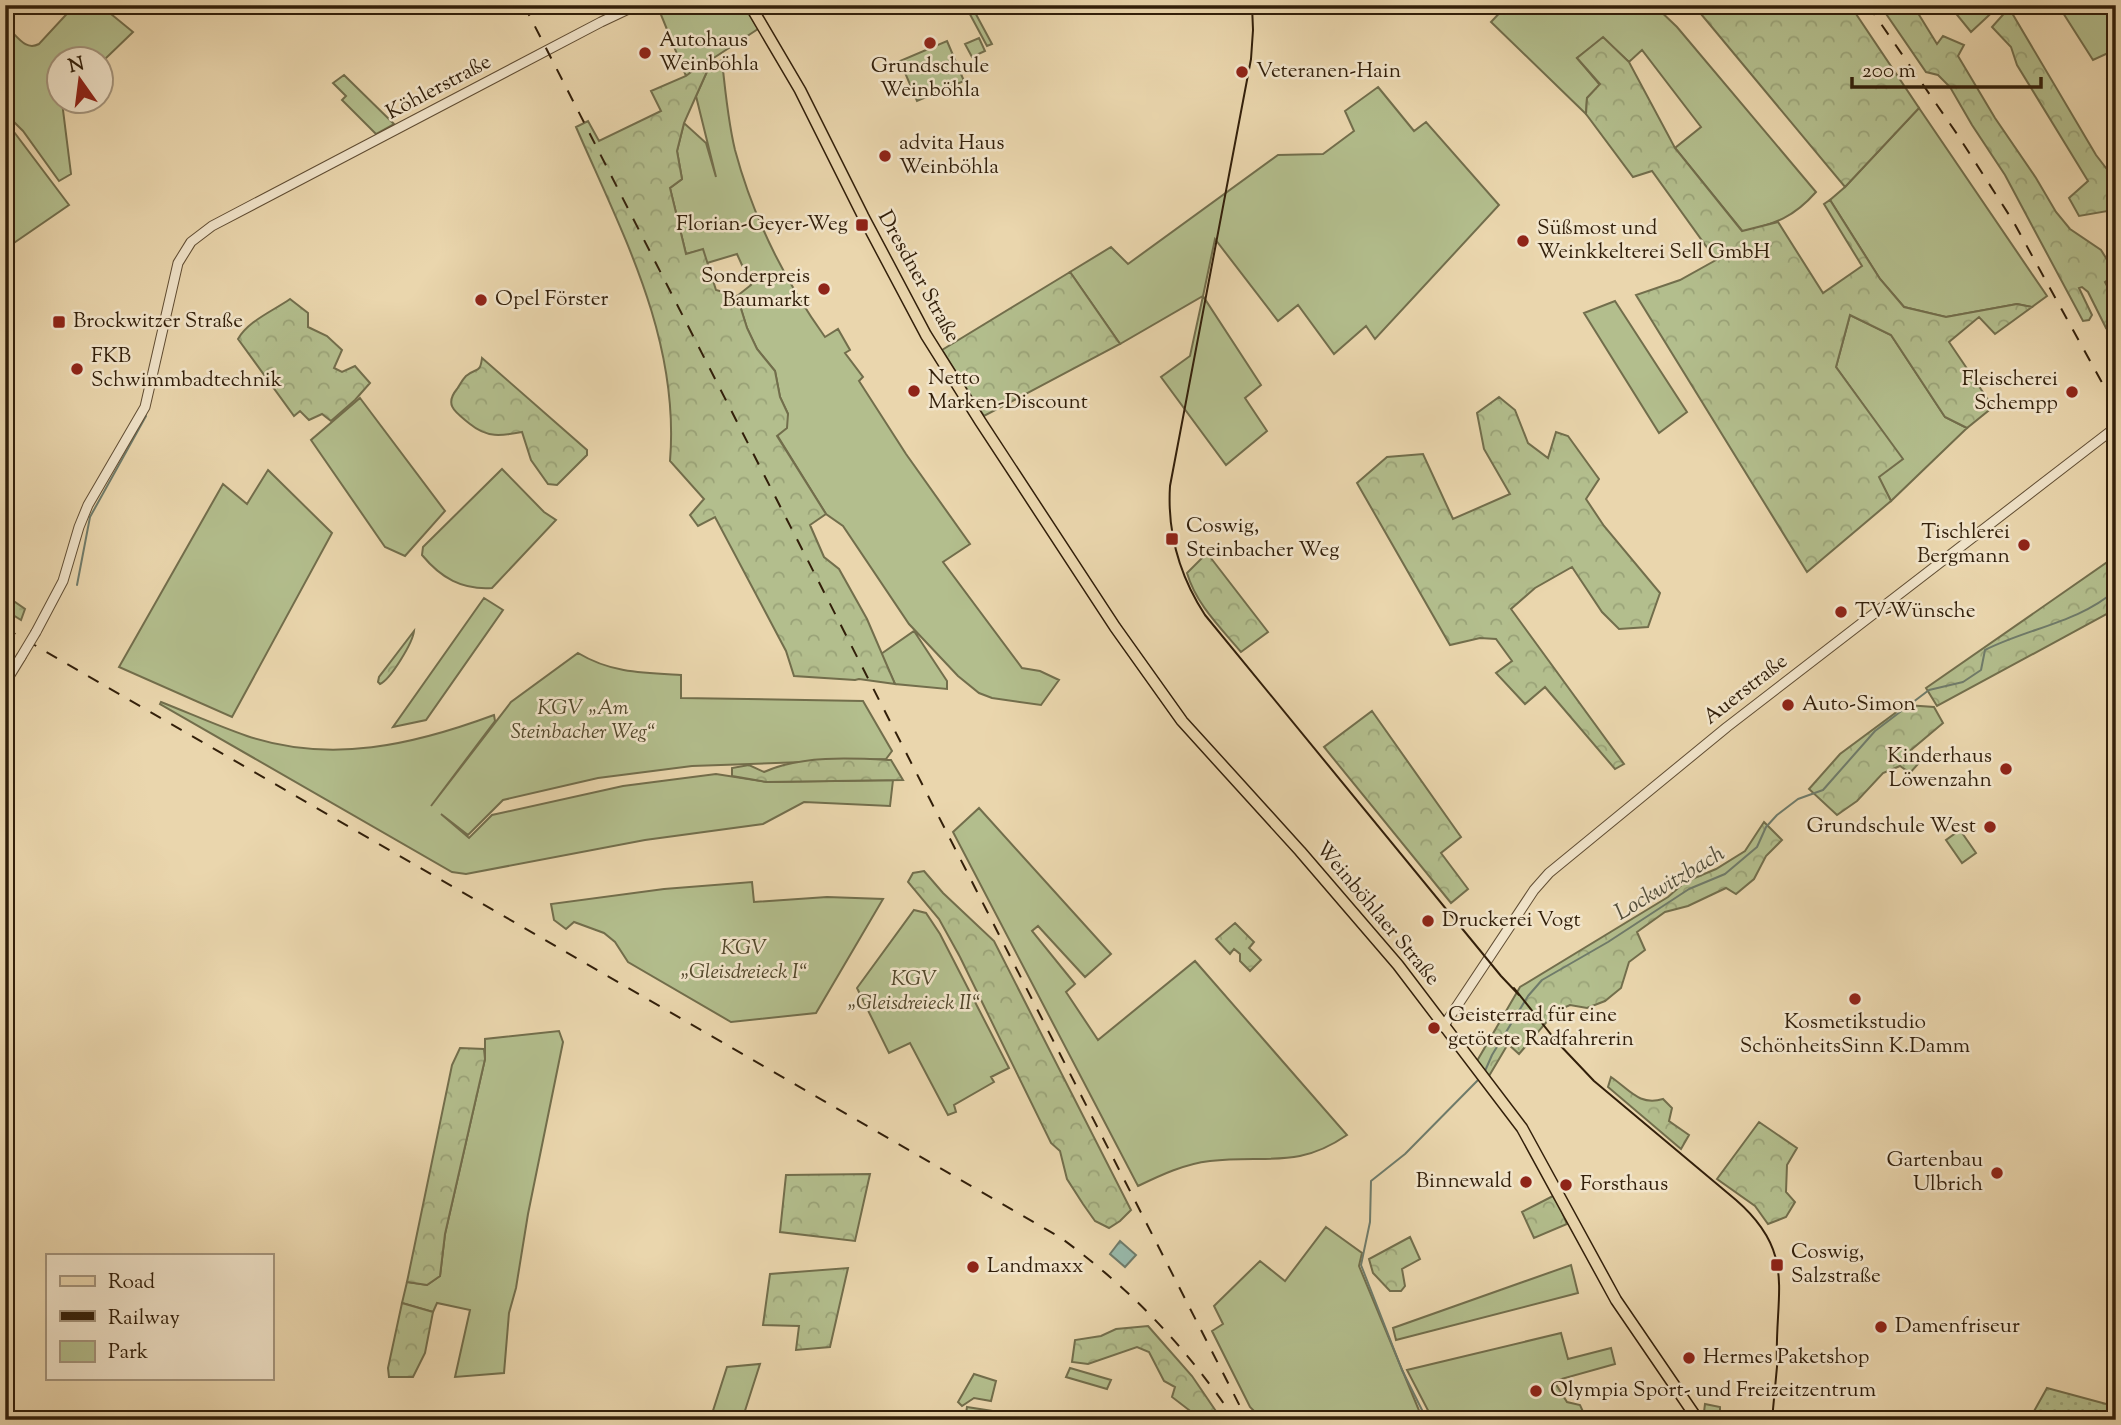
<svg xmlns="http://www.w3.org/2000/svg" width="2121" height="1425" font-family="'Sorts Mill Goudy',serif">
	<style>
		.green { fill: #b3be8d; stroke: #726e4c; stroke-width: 2 }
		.forest { fill: url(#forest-crowns); stroke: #726e4c; stroke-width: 2 }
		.wetland { fill: url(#wetland-marsh); stroke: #726e4c; stroke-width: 2 }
		.park { fill: url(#park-dots); stroke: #726e4c; stroke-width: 2 }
		.water { fill: url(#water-ripples); stroke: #6f7b6a; stroke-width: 2 }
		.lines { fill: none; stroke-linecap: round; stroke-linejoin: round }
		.stream { stroke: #6f7b6a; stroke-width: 2 }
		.minor-casing { stroke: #604d33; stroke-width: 11 }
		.major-casing { stroke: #321f0a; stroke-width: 13 }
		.minor { stroke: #f1e4ca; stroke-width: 9 }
		.major { stroke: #ead6ad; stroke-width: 10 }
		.tram { stroke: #321f0a; stroke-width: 2 }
		.rail { stroke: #321f0a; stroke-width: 2; stroke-dasharray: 12 12; stroke-linecap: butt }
		.minor-bridge-casing { stroke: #604d33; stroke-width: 11; stroke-linecap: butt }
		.minor-bridge { stroke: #f1e4ca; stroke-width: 9 }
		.poi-dot { fill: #8f2418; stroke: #f1e4ca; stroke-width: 2.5 }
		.labels { text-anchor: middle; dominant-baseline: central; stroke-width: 5; stroke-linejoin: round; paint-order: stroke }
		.poi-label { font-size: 21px; fill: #321f0a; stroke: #f1e4ca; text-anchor: start }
		.street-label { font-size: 21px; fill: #321f0a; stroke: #f1e4ca }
		.park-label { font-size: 21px; font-style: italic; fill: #52472b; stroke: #f1e4ca }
		.water-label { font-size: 23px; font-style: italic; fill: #514d3a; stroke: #f1e4ca }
	</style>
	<defs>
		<pattern id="forest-crowns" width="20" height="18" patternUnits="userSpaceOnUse" patternTransform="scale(1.75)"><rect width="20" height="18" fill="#b3be8d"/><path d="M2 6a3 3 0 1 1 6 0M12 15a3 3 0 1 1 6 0" fill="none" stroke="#9aa378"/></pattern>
		<pattern id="wetland-marsh" width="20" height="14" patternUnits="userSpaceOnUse" patternTransform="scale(1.75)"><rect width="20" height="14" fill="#b3be8d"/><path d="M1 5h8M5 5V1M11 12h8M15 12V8" fill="none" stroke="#9aa378"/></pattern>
		<pattern id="park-dots" width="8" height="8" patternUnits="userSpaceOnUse" patternTransform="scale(1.75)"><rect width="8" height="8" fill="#b3be8d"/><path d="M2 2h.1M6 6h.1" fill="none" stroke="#9aa378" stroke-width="1.8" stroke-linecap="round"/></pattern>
		<pattern id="water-ripples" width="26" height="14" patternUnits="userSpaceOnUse" patternTransform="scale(1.75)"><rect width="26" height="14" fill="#98b9aa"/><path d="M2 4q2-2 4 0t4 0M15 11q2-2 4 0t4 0" fill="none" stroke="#7d9689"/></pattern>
	</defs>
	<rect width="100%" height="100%" fill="#ead6ad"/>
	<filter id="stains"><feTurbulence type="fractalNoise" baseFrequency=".00286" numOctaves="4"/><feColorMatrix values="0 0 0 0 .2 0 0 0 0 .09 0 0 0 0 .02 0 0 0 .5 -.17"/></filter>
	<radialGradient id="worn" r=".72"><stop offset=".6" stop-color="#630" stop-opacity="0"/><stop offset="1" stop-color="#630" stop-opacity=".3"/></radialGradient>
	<path class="green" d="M 75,5 L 100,5 L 133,32 L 102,62 L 102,60 L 60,60 L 60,102 L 62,102 L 71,174 L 59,181 L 23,131 L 5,113 L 5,26 C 16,33 24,52 39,44 Z
		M 657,5 L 744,5 L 758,29 L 686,76 Z
		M 965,5 L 971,5 L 992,44 L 987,46 Z
		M 1507,5 L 1654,5 L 1677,27 L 1816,192 C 1793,218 1776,223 1743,232 L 1675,148 L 1701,127 L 1642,50 L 1629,62 L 1603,38 L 1577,58 L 1600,85 L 1587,98 L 1586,114 L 1491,22 Z
		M 1949,5 L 2000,5 L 1971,32 Z
		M 2058,5 L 2116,5 L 2116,63 L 2108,53 L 2093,60 Z
		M 979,38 L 985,51 L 972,57 L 965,44 Z
		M 947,41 L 964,81 L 917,101 L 900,61 Z
		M 722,60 C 725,90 728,121 735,150 C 753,217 785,281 825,337 L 838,329 L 850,350 L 845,353 L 863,377 L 859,381 L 906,454 L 970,544 L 943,562 L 1022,668 L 1040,671 L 1059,680 L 1041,705 L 992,698 L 979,693 L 958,676 L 909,624 L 843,526 L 826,514 L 777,435 L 788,414 L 780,397 L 775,371 L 757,349 L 747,328 L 737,296 L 751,285 L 737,254 L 707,263 L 702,250 L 686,254 L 670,188 L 682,179 L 677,151 L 684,123 L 706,143 L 716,177 L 696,96 L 709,67 Z
		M 344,75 L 394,124 L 376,134 L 342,100 L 346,96 L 333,83 Z
		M 1378,87 L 1414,131 L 1426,122 L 1499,205 L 1375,339 L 1366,326 L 1334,354 L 1298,305 L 1278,321 L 1215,239 L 1203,296 L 1261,385 L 1245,398 L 1267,431 L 1226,465 L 1161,377 L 1190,356 L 1203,296 L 1120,344 L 1070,272 L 1111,247 L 1128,264 L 1278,155 L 1323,154 L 1354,131 L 1345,111 Z
		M 1919,108 L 2047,296 L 2032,307 L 2017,304 L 1946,317 L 1904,307 L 1880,279 L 1830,200 L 1845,187 Z
		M 5,120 L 69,205 L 8,247 L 5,244 Z
		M 1615,301 L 1687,412 L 1659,433 L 1584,313 Z
		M 1850,315 L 1891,335 L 1945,417 L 1967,428 L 1891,501 L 1878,477 L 1902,459 L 1836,367 Z
		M 360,398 L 445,511 L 405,556 L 385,547 L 311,440 Z
		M 502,469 L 544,512 L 556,520 L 492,588 C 462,590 441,578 422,555 L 423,547 Z
		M 268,470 L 332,533 L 232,717 L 119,667 L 223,484 L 247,504 Z
		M 484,598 L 503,610 L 426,720 L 393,727 Z
		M 914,631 L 947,681 L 947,689 L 895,684 L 881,654 Z
		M 578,653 C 611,673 643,673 681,675 L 681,698 L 863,701 L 892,751 L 886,759 L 692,766 L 598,778 L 503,800 L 468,835 L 441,814 L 469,838 L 492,815 L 623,786 L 716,774 L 767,782 L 893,780 L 890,806 L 804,802 L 763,824 L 645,840 L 466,874 L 452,872 L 160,704 L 161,702 C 189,713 218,726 247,736 C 331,764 413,745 494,715 L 495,721 L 431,806 L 511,702 Z
		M 979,808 L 1111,954 L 1085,977 L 1038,926 L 1032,931 L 1075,984 L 1066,992 L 1098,1040 L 1195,961 L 1347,1135 C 1296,1170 1266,1154 1210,1161 C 1184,1164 1161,1175 1138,1186 L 953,832 Z
		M 1960,830 L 1976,853 L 1962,863 L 1946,840 Z
		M 752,882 L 754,902 L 827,897 L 883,899 L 816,1013 L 731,1022 L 628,962 L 615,942 L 604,933 L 574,922 L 566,929 L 554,920 L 551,904 L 664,889 Z
		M 914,910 L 926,913 L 940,934 L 1009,1068 L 991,1077 L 994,1082 L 954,1105 L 956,1112 L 948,1115 L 910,1043 L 889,1053 L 857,988 Z
		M 559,1031 L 563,1042 L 528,1214 L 516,1288 L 509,1313 L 504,1373 L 455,1377 L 470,1310 L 437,1303 L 433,1312 L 402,1303 L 407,1282 L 427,1285 L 440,1276 L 445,1234 L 485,1059 L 485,1039 Z
		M 1326,1227 L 1362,1253 L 1359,1266 L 1423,1420 L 1263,1420 L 1250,1407 L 1212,1331 L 1223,1324 L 1214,1306 L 1260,1261 L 1285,1281 Z
		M 1571,1265 L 1578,1293 L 1396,1340 L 1393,1328 Z
		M 1561,1333 L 1568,1359 L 1611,1348 L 1615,1364 L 1554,1381 L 1567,1402 L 1580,1405 L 1585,1416 L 1615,1417 L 1615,1420 L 1433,1420 L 1407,1370 Z
		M 760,1364 L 742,1420 L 710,1420 L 727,1367 Z
		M 1070,1368 L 1111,1380 L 1107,1389 L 1066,1377 Z
		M 974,1374 L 996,1381 L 991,1401 L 974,1398 L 962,1406 L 958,1402 Z
		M 1705,1404 L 1720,1407 L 1720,1420 L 1703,1420 Z
		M 967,1407 L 1005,1413 L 1007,1420 L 965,1420 Z"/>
	<path class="forest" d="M 1699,5 L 1850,5 L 1919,108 L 1845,187 L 1696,8 Z
		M 1880,5 L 1913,5 L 1937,44 L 1943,36 L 1964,45 L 1958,56 L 1995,118 L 2036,178 L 2056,212 L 2070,229 L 2101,250 L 2116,274 L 2105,282 L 2116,303 L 2116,321 L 2106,328 L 2088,292 L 2082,287 L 2079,288 L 2092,315 L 2089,320 L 2083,321 L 2005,175 L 1972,125 L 1950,87 L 1938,75 L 1926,72 Z
		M 2009,8 L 2096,155 L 2116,181 L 2116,216 L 2113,210 L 2079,216 L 2069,198 L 2088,181 L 2017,65 L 2011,47 L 1992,27 Z
		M 1603,37 L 1629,62 L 1675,148 L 1742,231 L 1778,222 L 1823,293 L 1862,266 L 1824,204 L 1830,200 L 1880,279 L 1904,307 L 1946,317 L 2017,304 L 2032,307 L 1995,334 L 1979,317 L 1949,342 L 1993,407 L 1967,428 L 1945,417 L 1891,335 L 1850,315 L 1836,367 L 1903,459 L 1879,477 L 1891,501 L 1807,572 L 1636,295 L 1680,280 L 1716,260 L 1652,171 L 1633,177 L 1586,114 L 1587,98 L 1600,84 L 1577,58 Z
		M 708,59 L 709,67 L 684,123 L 677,151 L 682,179 L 670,188 L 686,254 L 703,249 L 716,290 L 737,296 L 747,328 L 757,349 L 775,371 L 780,397 L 788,414 L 787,428 L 777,436 L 826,514 L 810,525 L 824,557 L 839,569 L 867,619 L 895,684 L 859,679 L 855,680 L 794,676 L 786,651 L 715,517 L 698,526 L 690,515 L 704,499 L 670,461 C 680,340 623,235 576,127 L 588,121 L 599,141 L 661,111 L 651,91 L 686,76 Z
		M 1070,272 L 1120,344 L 984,416 L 942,350 Z
		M 290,299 L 308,313 L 308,327 L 327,336 L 342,350 L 334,368 L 342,372 L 355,366 L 370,383 L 355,400 L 331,421 L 322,414 L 309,420 L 300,411 L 294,416 L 238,339 C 248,321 273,311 290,299 Z
		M 482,358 L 587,450 L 587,455 L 557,485 L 548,484 L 531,460 L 522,432 C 501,436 487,438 470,424 C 457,413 443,406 457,389 C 460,385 462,380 466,376 C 477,367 480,374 482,358 Z
		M 1499,397 L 1515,410 L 1528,443 L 1548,458 L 1556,432 L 1568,436 L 1599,479 L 1586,499 L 1604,526 L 1660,593 L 1648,627 L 1619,629 L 1602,612 L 1572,567 L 1535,588 L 1511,609 L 1624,764 L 1615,769 L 1545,687 L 1525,704 L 1496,673 L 1512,661 L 1496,639 L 1480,638 L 1450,645 L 1357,483 L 1387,457 L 1423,454 L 1453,519 L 1510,494 L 1484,449 L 1477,413 Z
		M 1207,553 L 1268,632 L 1241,652 C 1220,627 1196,604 1187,573 Z
		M 2116,556 L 2116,609 L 1937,706 L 1926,688 Z
		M 414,631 C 413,642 391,679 380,684 L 378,682 L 379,677 Z
		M 1906,705 L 1934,707 L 1943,723 L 1911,750 L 1919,763 L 1910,773 L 1900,766 L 1883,773 L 1857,801 L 1837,815 L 1809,789 L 1840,754 Z
		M 1372,711 L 1461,837 L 1441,853 L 1468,889 L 1451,903 L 1324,747 Z
		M 891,760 L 903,780 L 767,782 L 732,776 L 732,768 L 749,765 L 764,772 C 801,755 852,758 891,760 Z
		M 1764,822 L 1782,840 L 1766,856 L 1754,879 L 1736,894 L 1726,888 L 1688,906 L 1665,912 L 1637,932 L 1645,950 L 1629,962 L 1621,988 L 1605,1001 L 1587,1008 L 1570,1005 L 1556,1011 L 1519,1054 L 1508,1044 L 1489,1076 L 1477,1061 L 1520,987 L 1668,897 L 1685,882 L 1716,869 L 1745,851 Z
		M 924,871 L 943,893 L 994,941 L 1131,1210 L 1120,1221 L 1109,1228 L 1095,1221 L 1083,1204 L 1067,1179 L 1060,1151 L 1051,1143 L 960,957 L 939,919 L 908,882 L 913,873 Z
		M 1235,923 L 1254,942 L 1249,948 L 1261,960 L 1250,971 L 1240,961 L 1240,954 L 1234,949 L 1230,954 L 1216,939 Z
		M 460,1048 L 484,1049 L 485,1059 L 445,1234 L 440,1276 L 427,1285 L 407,1282 L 452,1065 Z
		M 1611,1077 C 1630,1090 1639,1106 1663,1099 L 1672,1108 L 1669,1121 L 1689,1135 L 1681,1149 L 1608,1087 Z
		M 1759,1122 L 1797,1148 L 1787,1165 L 1786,1192 L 1795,1202 L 1786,1217 L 1768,1224 L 1755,1206 L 1717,1179 Z
		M 870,1174 L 855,1241 L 780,1232 L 786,1175 Z
		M 1555,1195 L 1567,1224 L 1534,1238 L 1522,1212 Z
		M 1410,1237 L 1420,1259 L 1402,1269 L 1405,1286 L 1401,1291 L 1390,1291 L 1373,1273 L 1369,1259 Z
		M 848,1268 L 830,1347 L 796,1350 L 799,1326 L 763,1325 L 770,1274 Z
		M 402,1303 L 433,1312 L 425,1353 L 413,1377 L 389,1377 L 388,1368 Z
		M 1148,1326 L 1192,1376 L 1222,1420 L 1202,1420 L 1172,1397 L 1175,1387 L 1164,1381 L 1149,1352 L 1137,1347 L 1088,1364 L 1072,1362 L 1075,1340 L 1101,1336 L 1116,1329 Z"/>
	<path class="wetland" d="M 5,602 L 15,602 L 25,609 L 21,620 L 5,610 Z"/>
	<path class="park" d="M 2047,1388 L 2110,1405 L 2108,1420 L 2046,1420 L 2033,1413 Z"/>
	<path class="water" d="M 1120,1241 L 1136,1255 L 1125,1267 L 1110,1254 Z"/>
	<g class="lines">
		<path class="stream" d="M 77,585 L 90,517 L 146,416
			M 1485,1071 L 1492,1055 L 1528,996 L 1542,980 L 1608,942 L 1689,889 L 1725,874 L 1757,847 L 1766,827 L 1777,815 L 1798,799 L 1823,790 L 1875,731 L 1929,690 L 1963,682 L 1981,670 L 1985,650 C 2028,628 2078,623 2116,590
			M 1427,1420 L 1402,1370 L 1361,1265 L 1370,1222 L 1371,1181 L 1405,1154 L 1480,1078"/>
		<defs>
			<path id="minor" d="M 36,632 L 63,581 L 79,527 L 88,505 L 145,407 L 178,263 L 191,242 L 212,226 L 601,22 L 637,5
				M 5,683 L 21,657
				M 1443,1027 L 1534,890 L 1549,873 L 1727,727 L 2116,427
				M 2115,1420 L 2116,1410"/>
			<path id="major" d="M 750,5 L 800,90 L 863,216 L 926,335 L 980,421 L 1115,627 L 1182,721 L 1300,851 L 1398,965 L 1522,1128 L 1616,1300 L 1698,1420"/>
		</defs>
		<use href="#minor" class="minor-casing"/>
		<use href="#major" class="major-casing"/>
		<use href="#minor" class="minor"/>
		<use href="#major" class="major"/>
		<path class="tram" d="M 1252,5 L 1253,30 L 1251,59 L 1170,486 C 1167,534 1179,575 1205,615 L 1501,976 L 1519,995
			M 1514,988 L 1557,1042 L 1594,1081 L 1736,1200 C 1798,1254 1774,1293 1777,1365
			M 1772,1420 L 1778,1356"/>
		<path class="rail" d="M 524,5 L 1247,1420
			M 1868,5 L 1957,134 L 2013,221 L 2116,408
			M 5,628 L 1061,1238 C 1131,1289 1187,1348 1235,1420"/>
		<defs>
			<path id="minor-bridge" d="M 21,657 L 36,632"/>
		</defs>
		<use href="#minor-bridge" class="minor-bridge-casing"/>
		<use href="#minor-bridge" class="minor-bridge"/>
	</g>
	<g class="poi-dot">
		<circle cx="930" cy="43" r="7"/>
		<circle cx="645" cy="53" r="7"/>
		<circle cx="1242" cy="72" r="7"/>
		<circle cx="885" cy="156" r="7"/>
		<rect x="855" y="218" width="14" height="14" rx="3.5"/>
		<circle cx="1523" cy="241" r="7"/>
		<circle cx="824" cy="289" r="7"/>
		<circle cx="481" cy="300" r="7"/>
		<rect x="52" y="315" width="14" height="14" rx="3.5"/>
		<circle cx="77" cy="369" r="7"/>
		<circle cx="914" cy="391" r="7"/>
		<circle cx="2072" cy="392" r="7"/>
		<rect x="1165" y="532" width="14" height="14" rx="3.5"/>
		<circle cx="2024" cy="545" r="7"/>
		<circle cx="1841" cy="612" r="7"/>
		<circle cx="1788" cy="705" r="7"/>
		<circle cx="2006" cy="769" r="7"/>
		<circle cx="1990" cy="827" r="7"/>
		<circle cx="1428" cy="921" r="7"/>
		<circle cx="1855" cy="999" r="7"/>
		<circle cx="1434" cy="1028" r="7"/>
		<circle cx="1997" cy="1173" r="7"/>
		<circle cx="1526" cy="1182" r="7"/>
		<circle cx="1566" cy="1185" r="7"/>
		<rect x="1770" y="1258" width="14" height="14" rx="3.5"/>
		<circle cx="973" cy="1267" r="7"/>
		<circle cx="1881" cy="1327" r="7"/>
		<circle cx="1689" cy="1358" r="7"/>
		<circle cx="1536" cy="1391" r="7"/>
	</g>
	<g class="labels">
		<g class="poi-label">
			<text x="659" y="41">Autohaus<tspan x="659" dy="24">Weinböhla</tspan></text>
			<text x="930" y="67" text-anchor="middle">Grundschule<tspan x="930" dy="24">Weinböhla</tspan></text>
			<text x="1256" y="72">Veteranen-Hain</text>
			<text x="899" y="144">advita Haus<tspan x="899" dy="24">Weinböhla</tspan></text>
			<text x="848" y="225" text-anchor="end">Florian-Geyer-Weg</text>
			<text x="1537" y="229">Süßmost und<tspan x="1537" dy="24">Weinkkelterei Sell GmbH</tspan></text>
			<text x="810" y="277" text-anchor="end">Sonderpreis<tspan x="810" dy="24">Baumarkt</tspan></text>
			<text x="495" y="300">Opel Förster</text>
			<text x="73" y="322">Brockwitzer Straße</text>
			<text x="91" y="357">FKB<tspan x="91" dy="24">Schwimmbadtechnik</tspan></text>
			<text x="928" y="379">Netto<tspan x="928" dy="24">Marken-Discount</tspan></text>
			<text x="2058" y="380" text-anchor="end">Fleischerei<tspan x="2058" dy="24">Schempp</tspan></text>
			<text x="1186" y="527">Coswig,<tspan x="1186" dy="24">Steinbacher Weg</tspan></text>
			<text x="2010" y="533" text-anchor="end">Tischlerei<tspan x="2010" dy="24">Bergmann</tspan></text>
			<text x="1855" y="612">TV-Wünsche</text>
			<text x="1802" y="705">Auto-Simon</text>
			<text x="1992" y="757" text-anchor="end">Kinderhaus<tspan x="1992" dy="24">Löwenzahn</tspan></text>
			<text x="1976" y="827" text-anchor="end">Grundschule West</text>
			<text x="1442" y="921">Druckerei Vogt</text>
			<text x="1448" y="1016">Geisterrad für eine<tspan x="1448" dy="24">getötete Radfahrerin</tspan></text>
			<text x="1855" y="1023" text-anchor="middle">Kosmetikstudio<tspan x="1855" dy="24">SchönheitsSinn K.Damm</tspan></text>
			<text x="1983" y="1161" text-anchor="end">Gartenbau<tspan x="1983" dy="24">Ulbrich</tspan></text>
			<text x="1512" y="1182" text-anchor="end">Binnewald</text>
			<text x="1580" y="1185">Forsthaus</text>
			<text x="1791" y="1253">Coswig,<tspan x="1791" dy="24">Salzstraße</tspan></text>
			<text x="987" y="1267">Landmaxx</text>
			<text x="1895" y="1327">Damenfriseur</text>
			<text x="1703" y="1358">Hermes Paketshop</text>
			<text x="1550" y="1391">Olympia Sport- und Freizeitzentrum</text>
		</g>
		<g class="street-label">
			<text transform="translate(439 88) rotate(-28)">Köhlerstraße</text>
			<text transform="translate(918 277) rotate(61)">Dresdner Straße</text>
			<text transform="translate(1746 690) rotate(-38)">Auerstraße</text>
			<text transform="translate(1377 914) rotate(50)">Weinböhlaer Straße</text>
		</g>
		<g class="park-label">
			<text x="583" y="709">KGV „Am<tspan x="583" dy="24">Steinbacher Weg“</tspan></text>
			<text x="744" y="949">KGV<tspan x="744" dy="24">„Gleisdreieck I“</tspan></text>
			<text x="914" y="980">KGV<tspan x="914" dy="24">„Gleisdreieck II“</tspan></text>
		</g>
		<g class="water-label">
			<text transform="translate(1670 884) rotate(-31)">Lockwitzbach</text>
		</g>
	</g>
	<rect width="2121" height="1425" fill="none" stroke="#ead6ad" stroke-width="28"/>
	<rect x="7" y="7" width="2107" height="1411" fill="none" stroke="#321f0a" stroke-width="3.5"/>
	<rect x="14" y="14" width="2093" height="1397" fill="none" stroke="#321f0a" stroke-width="2"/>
	<rect x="46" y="1254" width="228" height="126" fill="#f1e4ca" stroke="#a5957d" stroke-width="2"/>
	<rect x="60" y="1276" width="35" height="10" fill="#ead6ad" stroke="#a5957d" stroke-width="2"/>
	<text x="108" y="1288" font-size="21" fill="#321f0a">Road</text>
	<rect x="60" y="1311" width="35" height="10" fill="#321f0a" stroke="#a5957d" stroke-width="2"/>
	<text x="108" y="1324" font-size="21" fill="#321f0a">Railway</text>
	<rect x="60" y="1341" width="35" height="21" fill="#b3be8d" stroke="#a5957d" stroke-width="2"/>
	<text x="108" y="1358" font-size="21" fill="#321f0a">Park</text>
	<g transform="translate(80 80) rotate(346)"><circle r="33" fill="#f1e4ca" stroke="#a5957d" stroke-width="2"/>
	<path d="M0-5L12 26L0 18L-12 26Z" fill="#8f2418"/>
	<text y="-10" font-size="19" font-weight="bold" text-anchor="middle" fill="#321f0a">N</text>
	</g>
	<path d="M1852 77v10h189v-10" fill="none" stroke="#321f0a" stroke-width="3.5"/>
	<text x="1862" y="77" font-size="21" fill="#321f0a" stroke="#f1e4ca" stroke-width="5" paint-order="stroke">200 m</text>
	<rect width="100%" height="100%" filter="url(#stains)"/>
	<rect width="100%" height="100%" fill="url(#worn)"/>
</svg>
